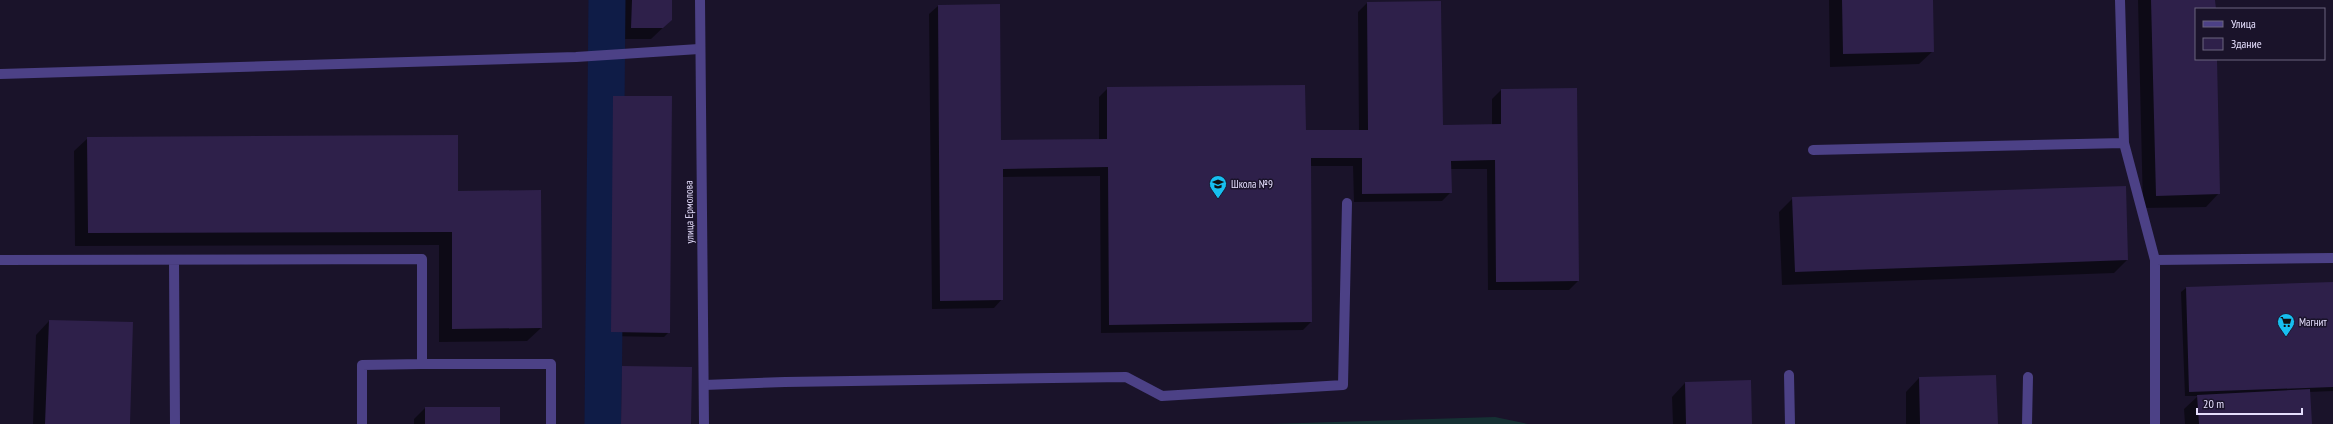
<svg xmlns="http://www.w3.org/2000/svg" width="2333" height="424" font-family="'PT Sans Narrow',sans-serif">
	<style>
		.green { fill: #163134 }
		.shadow { fill: #0007 }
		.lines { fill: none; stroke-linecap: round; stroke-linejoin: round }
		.canal { stroke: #0f1c47; stroke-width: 37 }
		.building { fill: #2e204a }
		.service { stroke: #4c4186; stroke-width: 10 }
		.minor { stroke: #4c4186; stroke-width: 10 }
		.tertiary { stroke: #4c4186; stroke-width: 10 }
		.labels { text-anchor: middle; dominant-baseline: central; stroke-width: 3; stroke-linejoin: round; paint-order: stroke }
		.poi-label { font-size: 11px; fill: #e5defd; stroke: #1a132a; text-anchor: start }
		.street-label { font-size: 11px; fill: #e5defd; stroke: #1a132a }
	</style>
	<rect width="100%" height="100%" fill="#1a132a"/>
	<path class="green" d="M 1495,417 L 1528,424 L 1268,424 Z"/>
	<path class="shadow" d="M 621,0 L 671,0 L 671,20 L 651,39 L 621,39 Z
		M 1829,0 L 1932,0 L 1933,51 L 1919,64 L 1830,67 Z
		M 2138,0 L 2214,0 L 2215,9 L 2196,9 L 2196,59 L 2216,59 L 2219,193 L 2206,207 L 2143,208 Z
		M 1441,2 L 1442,126 L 1492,125 L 1492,99 L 1501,90 L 1578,281 L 1569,290 L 1488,290 L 1487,169 L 1450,169 L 1451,192 L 1442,201 L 1354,202 L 1353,166 L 1310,166 L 1311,322 L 1303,330 L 1101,333 L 1100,176 L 1002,177 L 1002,299 L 994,308 L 932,309 L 929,14 L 938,6 L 1000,141 L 1099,140 L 1099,97 L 1108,88 L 1305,131 L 1359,131 L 1358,12 L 1367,3 Z
		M 613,97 L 671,97 L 669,332 L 664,337 L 606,336 L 608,102 Z
		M 88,138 L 457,192 L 540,191 L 541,328 L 527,341 L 439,342 L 439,245 L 75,246 L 74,151 Z
		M 2125,187 L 2127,260 L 2114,273 L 1782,285 L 1779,212 L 1793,198 Z
		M 2333,283 L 2333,391 L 2309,392 L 2311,424 L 2185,424 L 2184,409 L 2198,396 L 2185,396 L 2181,292 L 2186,288 Z
		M 49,321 L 129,424 L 33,424 L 36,335 Z
		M 622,367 L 690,424 L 617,424 L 617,372 Z
		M 1919,378 L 1997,424 L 1906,424 L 1906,392 Z
		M 1685,383 L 1751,424 L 1673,424 L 1672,397 Z
		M 425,408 L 499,424 L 414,424 L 414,419 Z"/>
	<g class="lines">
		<path class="canal" d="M 603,424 L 607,0"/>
	</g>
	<path class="building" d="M 632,0 L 672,0 L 672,20 L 663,28 L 631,28 Z
		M 1842,0 L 1933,0 L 1934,52 L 1843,54 Z
		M 2151,0 L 2215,0 L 2216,9 L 2196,9 L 2196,59 L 2217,59 L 2220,194 L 2156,196 Z
		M 1441,1 L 1443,125 L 1501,124 L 1501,89 L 1577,88 L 1579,281 L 1496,282 L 1495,160 L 1451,161 L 1452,193 L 1362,194 L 1362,158 L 1311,158 L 1312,322 L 1109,325 L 1108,167 L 1003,169 L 1003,300 L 940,301 L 938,5 L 1000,4 L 1001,140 L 1107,139 L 1107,87 L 1305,85 L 1306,130 L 1368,130 L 1367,2 Z
		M 613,96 L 672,96 L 670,333 L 611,332 Z
		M 458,135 L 458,191 L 541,190 L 542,328 L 452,329 L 452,232 L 88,233 L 87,137 Z
		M 2126,186 L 2128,260 L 1795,272 L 1792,197 Z
		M 2333,282 L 2333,387 L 2189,392 L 2186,287 Z
		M 49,320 L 133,322 L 130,424 L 45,424 Z
		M 622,366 L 692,367 L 691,424 L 621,424 Z
		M 1996,375 L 1998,424 L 1920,424 L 1919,377 Z
		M 1751,380 L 1752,424 L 1686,424 L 1685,382 Z
		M 2310,389 L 2312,424 L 2199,424 L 2197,395 Z
		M 425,407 L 500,407 L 500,424 L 425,424 Z"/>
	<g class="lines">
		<path class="service" d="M 2120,0 L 2124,143 L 2155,260
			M 1813,150 L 2124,143
			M 0,260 L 422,259 L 422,364 L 551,364 L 551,424
			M 174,260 L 175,424
			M 1789,375 L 1790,424
			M 704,385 L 785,382 L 1126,377 L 1162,396 L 1343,385 L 1347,203
			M 362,424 L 362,365 L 422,364
			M 2027,424 L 2028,377
			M 2155,424 L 2155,260 L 2333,258"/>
		<path class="minor" d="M 0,74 L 576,57 L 699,49"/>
		<path class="tertiary" d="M 700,0 L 704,424"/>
	</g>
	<defs>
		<symbol id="school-pin" viewBox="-11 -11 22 30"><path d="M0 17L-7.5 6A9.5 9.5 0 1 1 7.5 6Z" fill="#17bff0" stroke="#1a132a"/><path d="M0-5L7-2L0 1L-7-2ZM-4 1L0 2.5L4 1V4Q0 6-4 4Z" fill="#111"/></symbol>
		<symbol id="supermarket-pin" viewBox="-11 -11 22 30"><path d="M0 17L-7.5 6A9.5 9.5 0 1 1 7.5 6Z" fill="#17bff0" stroke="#1a132a"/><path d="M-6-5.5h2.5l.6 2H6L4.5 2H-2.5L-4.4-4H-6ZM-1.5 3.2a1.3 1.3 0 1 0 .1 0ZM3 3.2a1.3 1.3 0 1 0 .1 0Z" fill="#111"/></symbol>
	</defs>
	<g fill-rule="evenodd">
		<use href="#school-pin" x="1208" y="174" width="20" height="27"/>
		<use href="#supermarket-pin" x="2276" y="312" width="20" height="27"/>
	</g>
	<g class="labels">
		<g class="poi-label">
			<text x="1231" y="184">Школа №9</text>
			<text x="2299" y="322">Магнит</text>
		</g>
		<g class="street-label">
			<text transform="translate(689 212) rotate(-91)">улица Ермолова</text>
		</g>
	</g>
	<rect x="2195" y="8" width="130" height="52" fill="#1a132a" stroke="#6b647e"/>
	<rect x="2203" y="21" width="20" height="6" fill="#4c4186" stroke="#6b647e"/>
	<text x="2231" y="28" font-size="12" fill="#e5defd">Улица</text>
	<rect x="2203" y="38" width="20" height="12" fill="#2e204a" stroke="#6b647e"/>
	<text x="2231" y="48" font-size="12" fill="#e5defd">Здание</text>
	<path d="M2197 408v6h105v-6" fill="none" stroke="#e5defd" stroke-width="2"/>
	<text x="2203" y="408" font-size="12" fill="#e5defd" stroke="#1a132a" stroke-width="3" paint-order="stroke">20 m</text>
</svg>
